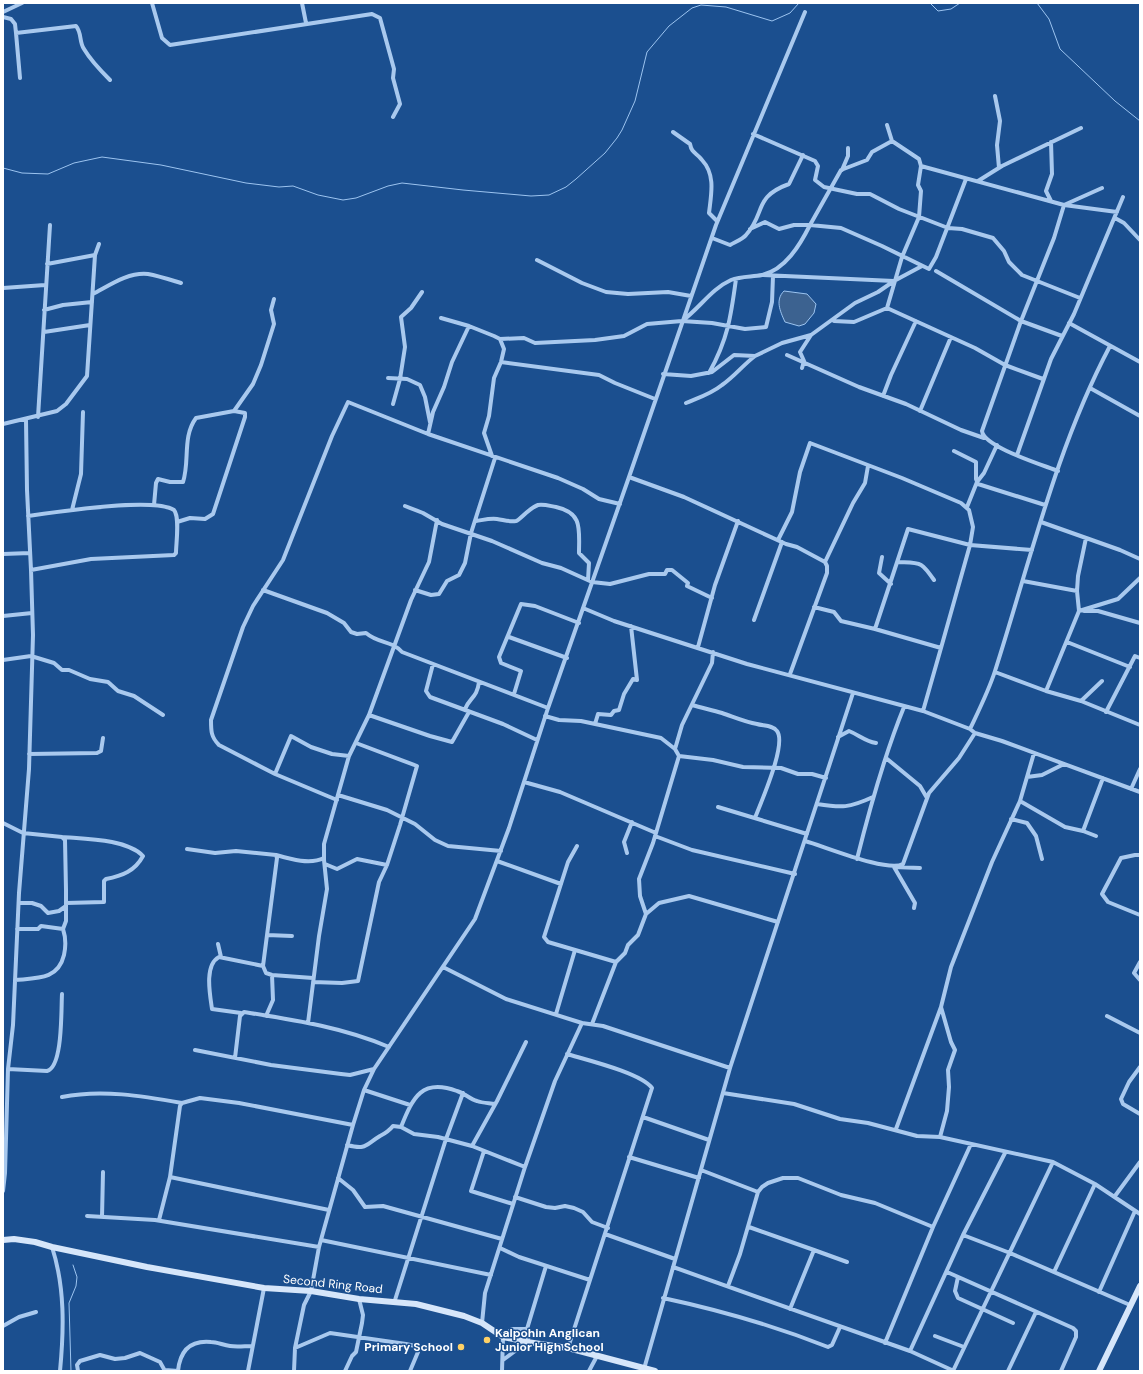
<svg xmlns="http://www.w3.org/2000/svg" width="1143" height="1374" font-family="'DM Sans',sans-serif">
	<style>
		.water { fill: #3c6290; stroke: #9cc4f0 }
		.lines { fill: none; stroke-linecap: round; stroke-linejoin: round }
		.stream { stroke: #9cc4f0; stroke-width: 1 }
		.street { stroke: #a9c9ee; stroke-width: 4 }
		.secondary { stroke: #d6e6fa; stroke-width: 6 }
		.poi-dot { fill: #ffd166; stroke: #1b4f8f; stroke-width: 1.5 }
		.labels { text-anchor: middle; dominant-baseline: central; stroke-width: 3; stroke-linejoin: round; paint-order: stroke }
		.street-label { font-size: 12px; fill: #fff; stroke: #1b4f8f }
		.poi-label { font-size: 12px; font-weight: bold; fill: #fff; stroke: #1b4f8f; text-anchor: start }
	</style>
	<rect width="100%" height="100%" fill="#1b4f8f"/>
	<path class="water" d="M 784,291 L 807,294 L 816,304 L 814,313 L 805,324 L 799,326 L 785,322 C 780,311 775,300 784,291 Z"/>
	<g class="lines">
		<path class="stream" d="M 930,3 L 938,11 L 951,9 L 960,3
			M 1037,3 L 1049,19 L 1060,49 L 1115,101 L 1140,121
			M 3,168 L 22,173 L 48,174 L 74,163 L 102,157 L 161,165 L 246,183 L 279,187 L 293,186 L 318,195 L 343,200 L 356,198 L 388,186 L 402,183 L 463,190 L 531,196 L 549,195 L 566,187 L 576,179 L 605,153 L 617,138 L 622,130 L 635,101 L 647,52 L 669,26 L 692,8 L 701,5 L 726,7 L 772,21 L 790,13 L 799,3
			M 71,1371 L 69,1303 L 76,1286 L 77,1277 L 73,1265"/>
		<path class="street" d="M 152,3 L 162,38 L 170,45 L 372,14 L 380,18 L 394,69 L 393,78 L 400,104 L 393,117
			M 302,3 L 306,23
			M 3,12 L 22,3
			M 3,17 L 11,19 L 15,24 L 16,33 L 76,26 C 82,33 79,42 84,49 C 91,61 100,70 110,80
			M 16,33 L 20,78
			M 995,96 L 1000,121 L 997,145 L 999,168
			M 887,125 L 892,141 L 919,159 L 921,166 L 1064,205 L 1117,212
			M 673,132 L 690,144 C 692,154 696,152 702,160 C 716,175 711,195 709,213 L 717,221
			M 753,134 L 815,161 L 818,166 L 815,180 L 824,187 L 857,194 L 870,194 L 899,209 L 948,228 L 962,229 L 993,238 L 1004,251 L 1009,262 L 1022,275 L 1080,298
			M 921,166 L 918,185 L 921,191 L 919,217 L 902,257 L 887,308 L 975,348 L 1005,365 L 1043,379
			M 842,170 L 848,156 L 848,148
			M 978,181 L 1002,166 L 1081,128
			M 1051,201 L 1046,191 L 1052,174 L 1051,142
			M 1115,218 L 1124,223 L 1140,240
			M 750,229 L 765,222 L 779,229 L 794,225 L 810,225 L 841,170 L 867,160 L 872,152 L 892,141
			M 712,238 L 730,245 C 735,242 743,239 746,235 C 766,213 753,197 789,184 L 803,155
			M 537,260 L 582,283 L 606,292 L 628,294 L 668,292 L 691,296
			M 47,264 L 95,255
			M 936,271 L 1021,321 L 1062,336
			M 763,275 L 894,281 L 878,292 L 855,303 L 811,335 L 800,352 L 804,361 L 802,368
			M 894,281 L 922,266
			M 3,288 L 45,285
			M 93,294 C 110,285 128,272 148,274 C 159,276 171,280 181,283
			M 44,310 L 63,305 L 92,302
			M 441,318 L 469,326 L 494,336 L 500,339 L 504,349 L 501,362 L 494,378 L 489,416 L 484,433 L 492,456
			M 682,321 C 700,308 711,289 731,280 C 741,276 752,277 762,275 C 785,270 800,245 810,225 L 841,228 L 882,246 L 929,269 L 936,257 L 966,179
			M 834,321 L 854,322 L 887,308
			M 1069,323 L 1140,362
			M 44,332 L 90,325
			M 500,339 L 524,338 L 535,343 L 595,340 L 624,336 L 647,324 L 682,321 L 712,323 L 745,329 L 766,327 L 772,302 L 773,276
			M 787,355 L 859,387 L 906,404 L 961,430 L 984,438
			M 501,362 L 599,375 L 615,383 L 655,399
			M 709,373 C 728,339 731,316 736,279
			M 663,374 L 691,376 L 712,372 L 734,355 L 755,356 L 782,343 L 811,335
			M 388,378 L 407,379 L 420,385 L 425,397 L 430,422
			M 1090,388 L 1140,416
			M 883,396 L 891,375 L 916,321
			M 686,403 C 698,398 711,394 722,385 C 734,377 743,365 755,356
			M 393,404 L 400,379 L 405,347 L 401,317 L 411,308 L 422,292
			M 234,411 L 253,384 L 261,365 L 274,324 L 271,310 L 274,299
			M 920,411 L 951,337
			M 38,417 L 50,225
			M 26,420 L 27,490 L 31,570
			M 3,424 L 57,411 L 66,404 L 87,376 L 95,255 L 99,244
			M 428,434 L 433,412 L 444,387 L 452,362 L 469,326
			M 954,451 L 976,462 L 976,479 L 978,484 L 1045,505
			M 1017,455 L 1051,359 L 1074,314 L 1123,197
			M 1058,471 C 1043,465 984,447 982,431 L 1021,321 L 1054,238 L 1064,205 L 1102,188
			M 629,477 L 716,225 L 805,12
			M 154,505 L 156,483 L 158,479 L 170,482 L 183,482 C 190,461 182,437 196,418 L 234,411 L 245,413 L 245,417 L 213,514 L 205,519 L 190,518 L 177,522
			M 405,506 L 423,513 L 442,524 L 492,541 L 542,563 L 561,568 L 592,582 L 610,584 L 649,574 L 665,574 L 667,570 L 672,570 L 688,583 L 687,586 L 712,598
			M 967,507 L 977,482 L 984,473 L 997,445
			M 72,510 L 81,474 L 83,412
			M 476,521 C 483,520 490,518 497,519 C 504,520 509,522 516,521 C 520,520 529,508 538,505 C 544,504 550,506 556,507 C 583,513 579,529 579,553 L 589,563 L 588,580
			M 1041,522 L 1120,550 L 1140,559
			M 778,540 L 792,512 L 800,472 L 810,443 L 902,478 L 961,503 L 969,510 L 973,527 L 970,545 L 941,648
			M 3,554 L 30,553
			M 882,557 L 879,573 L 891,584
			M 825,562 L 853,503 L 865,483 L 868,466
			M 898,562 C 921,563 921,561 934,580
			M 1023,581 L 1077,591
			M 263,590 L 327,613 L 344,623 L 351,632 L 357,634 L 366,633 C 379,644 391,640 402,652 L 548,708
			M 415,590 L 431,595 L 439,594 L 447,581 L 459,575 L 465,563 L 471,533 L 495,458
			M 814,607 L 834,612 L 841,621 L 875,629
			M 583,608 L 614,621 L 747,664 L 923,711 L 970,729 L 975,733 L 1002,741 L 1140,792
			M 1079,611 L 1118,599 L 1140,578
			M 1084,611 L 1098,611 L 1140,623
			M 3,616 L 32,613
			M 754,620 L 782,542
			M 509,637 L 567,658
			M 1067,642 L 1130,667
			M 698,647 L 715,585 L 738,521
			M 3,660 L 31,656 L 54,663 L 62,670 L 69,670 L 90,679 L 108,682 L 118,691 L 134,696 L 163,715
			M 433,664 L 426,691 L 430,697 L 503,724 L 537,740
			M 995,672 L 1046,691 L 1079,611 L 1077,591 L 1078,576 L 1086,538
			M 1046,691 L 1081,701 L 1140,725
			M 514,694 L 521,671 L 501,663 L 499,657 L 521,604 L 535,606 L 579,623
			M 1081,701 L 1102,681
			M 692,705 C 702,708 712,710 722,713 C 734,717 745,722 757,724 C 763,726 773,725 777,731 C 787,744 761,802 755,818
			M 465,709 C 470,697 477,698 479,682
			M 923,711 L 941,648 L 875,629 L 908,529 L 970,545 L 1032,550
			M 1106,712 L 1135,656 L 1140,658
			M 369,715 L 430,736 L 452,742 L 469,712
			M 545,716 L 559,720 L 581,721 L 661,738 L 675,749 L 679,756 L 653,843 L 639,879 L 640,896 L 646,914
			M 595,724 L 598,714 L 611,715 L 614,711 L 619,710 L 624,694 L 633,679 L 637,680 L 631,626
			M 970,729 C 979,710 989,690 995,671 C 1030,562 1056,448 1110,346
			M 838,737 L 849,731 C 859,735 865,741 876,743
			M 675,749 L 682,725 L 712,663 L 713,652
			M 29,754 L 97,753 L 101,751 L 103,738
			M 679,756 L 713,760 L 743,767 L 781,768 L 798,774 L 812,774 L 826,778
			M 886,758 L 920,786 L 927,798
			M 275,774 L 291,736 L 311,747 L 332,754 L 349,756
			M 1027,777 L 1042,775 L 1064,764
			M 524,782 L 560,792 L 656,833
			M 1131,789 L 1140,769
			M 338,795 L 387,810 L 415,824 L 435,840 L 448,846 L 501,851
			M 337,800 L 275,774 L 219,745 C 211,737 211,731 211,720 L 243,627 L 253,606 L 283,560 L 332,436 L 348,402 L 428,434 L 558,478 L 583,489 L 599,499 L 620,504
			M 1020,801 L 1065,827 L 1083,831
			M 817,804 C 842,808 849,808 873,797
			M 718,807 L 807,834
			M 1011,819 L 1027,823 L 1036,836 L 1042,859
			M 3,823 L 23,833 L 62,837 L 65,840 L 66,890 L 66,921 L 63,929
			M 655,836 L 692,850 L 795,874
			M 1096,836 L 1083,831 L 1103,778
			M 62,837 C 85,839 127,839 143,856 C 135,871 122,876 106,879 L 104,881 L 104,902 L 66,903
			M 805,841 C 824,846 888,873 903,864 L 929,793 L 959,758 L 975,733
			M 577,846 L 568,862 L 544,937 L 548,942 L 616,962
			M 187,849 L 215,853 L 236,851 L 276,855
			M 627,853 L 624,842 L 632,822
			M 1140,855 L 1135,855 L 1121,858 L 1102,894 L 1108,902 L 1140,915
			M 857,859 C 870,807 884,756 904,707
			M 497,861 L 561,884
			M 325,864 L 337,869 L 357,859 L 387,865
			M 19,903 L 32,903 L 41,906 L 48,913 L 59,911 L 66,906
			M 914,908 L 915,903 L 894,867 L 920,868
			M 267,935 L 292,936
			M 218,944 L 221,957
			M 1140,962 L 1134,973 L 1140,980
			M 443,967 L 506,999 L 582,1023 L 555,1081 L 525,1167 L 485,1293 L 482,1323
			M 313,978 L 272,975 L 266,973 L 263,966 L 277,858 L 276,855 C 290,859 310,865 324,858
			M 15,980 C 37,978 58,980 64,955 C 66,946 66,938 63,929 L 41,926 L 38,929 L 17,929
			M 313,982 L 342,983 L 358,981 L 379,882 L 387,865 L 400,825 L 417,766 L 356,743
			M 241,1013 L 212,1009 C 210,995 204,965 219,957 L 263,966
			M 556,1014 L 575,950
			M 266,1016 L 273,1000 L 272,975
			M 1107,1016 L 1140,1033
			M 308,1023 L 319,936 L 327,889 L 324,860 L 324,844 L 349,756 L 369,715 L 411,600 L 429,562 L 437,520
			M 582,1023 L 603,1026 L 730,1068
			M 592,1024 L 616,962 L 625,953 L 628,945 L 638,935 L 646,914 L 659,903 L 689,896 L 778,922
			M 195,1050 L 271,1065 L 341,1074 L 350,1075 L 374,1069
			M 567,1054 C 587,1060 641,1073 652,1088 L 568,1348
			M 235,1058 L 240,1016 L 244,1012 C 294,1020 342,1027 389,1047
			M 1140,1067 L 1129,1082 L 1121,1099 L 1123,1104 L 1140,1114
			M 8,1069 L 47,1071 C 63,1067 61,1010 62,994
			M 364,1090 L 410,1105
			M 723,1093 L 794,1104 L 840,1119 L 868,1123 L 917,1136 L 940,1137 L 1053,1162 L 1095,1184 L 1140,1214
			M 62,1097 C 101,1089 143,1096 182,1103
			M 643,1117 L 709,1140
			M 401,1127 C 413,1097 422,1078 457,1091 C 464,1093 470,1099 477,1101 C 482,1103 489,1103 495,1104
			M 896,1129 L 941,1007 L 951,967 L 992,862 L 1020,801 L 1034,753
			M 940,1137 L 947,1111 L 949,1087 L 948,1070 L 955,1050 L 951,1042 L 941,1007
			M 347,1145 C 367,1150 365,1145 380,1136 C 386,1133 389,1131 393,1126 L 401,1127 L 414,1134 L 438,1137 L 472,1146 L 525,1167
			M 472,1146 L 497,1101 L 526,1042
			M 484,1151 L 471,1191 L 513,1204
			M 629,1157 L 699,1178
			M 701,1170 L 758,1192
			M 170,1177 L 329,1210
			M 338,1178 L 353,1190 L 365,1207 L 383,1206 L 502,1239
			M 3,1191 L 5,1173 L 8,1069 L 13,1025 L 19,893 L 29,769 L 33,635 L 31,570 L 91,559 L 174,555 L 176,553 C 176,543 180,517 174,510 C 153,497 56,512 28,516
			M 1115,1196 L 1140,1162
			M 515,1197 L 546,1207 L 555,1208 L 565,1206 L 574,1208 L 583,1212 L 592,1222 L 608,1228
			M 87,1216 L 155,1220 L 319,1247
			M 102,1217 L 103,1172
			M 159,1220 L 170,1177 L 180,1106 L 182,1103 L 200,1098 L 239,1103 L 353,1125
			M 749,1227 L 814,1250 L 790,1309
			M 605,1234 L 675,1259
			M 963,1235 L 1010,1253 L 1130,1305
			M 321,1240 L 491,1275
			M 52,1247 C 65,1287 64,1329 60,1371
			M 500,1248 L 519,1257 L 590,1280
			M 814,1250 L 847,1262
			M 673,1267 L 910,1351 L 954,1371
			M 947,1272 L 1073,1328 L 1076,1331 L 1076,1337 L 1061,1371
			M 1054,1272 L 1095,1184
			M 958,1277 L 955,1291 L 958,1298 L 1013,1323
			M 728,1286 L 740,1254 L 758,1192 L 762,1187 L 768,1183 L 783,1178 L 798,1178 L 841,1195 L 875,1203 L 933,1227
			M 1099,1292 L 1135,1211
			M 663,1298 C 719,1310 775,1326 828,1347 L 832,1345 L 840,1327
			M 395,1300 L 446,1139 L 463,1093
			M 3,1326 L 19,1317 L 36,1312
			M 935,1336 L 964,1347
			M 885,1343 L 933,1227 L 971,1144
			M 295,1348 L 330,1333 L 406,1344 L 415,1346 L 418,1352 L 410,1371
			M 910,1351 L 963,1235 L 1005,1153
			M 503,1360 L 527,1342 L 529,1336 L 527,1329 L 546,1266
			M 644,1369 L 730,1068 L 853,693
			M 165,1370 L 178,1371
			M 78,1371 L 77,1365 L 80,1361 L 100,1355 L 115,1359 L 125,1358 L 140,1353 L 160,1362 L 165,1371
			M 178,1371 C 180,1351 190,1340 211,1342 C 217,1342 223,1345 230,1346 C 237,1347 245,1346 252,1346
			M 248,1371 L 264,1288
			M 294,1371 L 295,1348 L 304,1305 L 311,1291 L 319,1247 L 353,1125 L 364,1090 L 374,1069 L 475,919 L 509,828 L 548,708 L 629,477 L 684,497 L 786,544 L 797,547 L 825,562 L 827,566 L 827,573 L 790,674
			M 345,1371 L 352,1356 L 356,1352 L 362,1323 L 363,1315 L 359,1299
			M 502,1371 L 503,1337 L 512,1329 L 527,1329
			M 589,1371 L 597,1356
			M 953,1371 L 1053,1162
			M 1008,1371 L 1036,1312"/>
		<path class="secondary" d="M 3,1240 L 14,1239 L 35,1242 L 52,1247 L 147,1267 L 264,1288 L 311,1291 L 359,1299 L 416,1304 L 464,1316 L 482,1323 L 503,1337 L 527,1342 L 568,1348 L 655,1371
			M 1099,1371 L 1140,1286"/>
	</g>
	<g class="poi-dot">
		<circle cx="487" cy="1340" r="4"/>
		<circle cx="461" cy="1347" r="4"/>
	</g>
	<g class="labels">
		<g class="street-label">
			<text transform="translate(333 1284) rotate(6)">Second Ring Road</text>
		</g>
		<g class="poi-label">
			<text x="495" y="1333">Kalpohin Anglican<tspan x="495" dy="14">Junior High School</tspan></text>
			<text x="453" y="1347" text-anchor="end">Primary School</text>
		</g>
	</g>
	<rect width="1143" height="1374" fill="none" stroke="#ffffff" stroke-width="8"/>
</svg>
